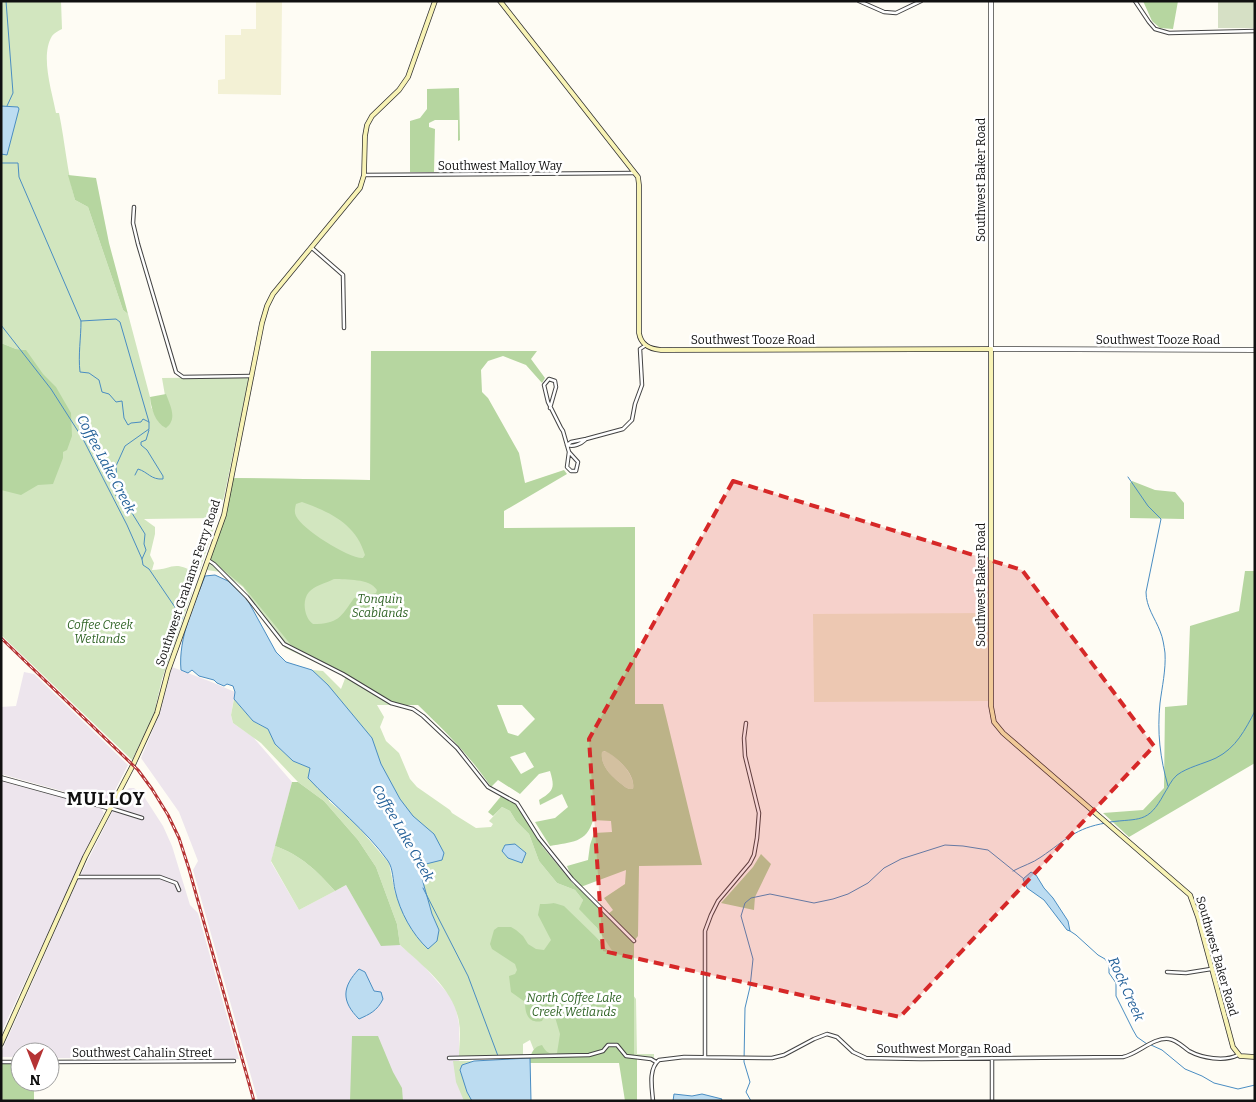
<svg xmlns="http://www.w3.org/2000/svg" width="1256" height="1102" font-family="Bitter,serif">
	<style>
		.industrial { fill: #ede5ed }
		.farmland { fill: #f3f1d5 }
		.green { fill: #d2e6bf }
		.forest { fill: #b6d6a0; fill-rule: evenodd }
		.cemetery { fill: #d6e0c5 }
		.water { fill: #bcdcf1; stroke: #4a8dc2 }
		.lines { fill: none; stroke-linecap: round; stroke-linejoin: round }
		.stream { stroke: #4a8dc2; stroke-width: 1 }
		.minor-casing { stroke: #434343; stroke-width: 4.5 }
		.tertiary-casing { stroke: #434343; stroke-width: 5.5 }
		.secondary-casing { stroke: #323232; stroke-width: 5.5 }
		.minor { stroke: #fff; stroke-width: 2.5 }
		.tertiary { stroke: #fff; stroke-width: 4 }
		.secondary { stroke: #f8f3b5; stroke-width: 4 }
		.rail-casing { stroke: #b53334; stroke-width: 3 }
		.rail { stroke: #fff; stroke-width: 1; stroke-dasharray: 4; stroke-linecap: butt }
		.marked { fill: #d62828; fill-opacity: 0.2; stroke: #d62828; stroke-width: 4; stroke-dasharray: 10 6; stroke-linejoin: round }
		.labels { text-anchor: middle; dominant-baseline: central; stroke-width: 5; stroke-linejoin: round; paint-order: stroke }
		.street-label { font-size: 12px; fill: #101010; stroke: #fff }
		.park-label { font-size: 12px; font-style: italic; fill: #2f6325; stroke: #fff }
		.water-label { font-size: 14px; font-style: italic; fill: #236098; stroke: #fff }
		.district-label { font-size: 18px; font-weight: bold; letter-spacing: 1px; fill: #101010; stroke: #fff }
	</style>
	<rect width="100%" height="100%" fill="#fefcf4"/>
	<path class="industrial" d="M 172,667 L 209,681 L 235,692 L 231,715 L 233,723 L 253,737 L 292,782 L 271,862 L 299,910 L 346,885 L 381,945 L 400,945 L 423,965 L 450,996 L 456,1009 L 459,1024 L 459,1078 L 468,1101 L 258,1101 L 193,870 L 198,861 L 179,812 L 141,758 L 160,713 Z
		M 24,672 L 34,674 L 128,765 L 109,802 L 105,803 L 1,774 L 1,707 L 16,706 Z
		M 1,781 L 101,808 L 104,813 L 1,1033 Z
		M 129,788 L 134,788 L 143,795 L 163,826 L 172,846 L 190,905 L 198,913 L 239,1059 L 50,1058 L 50,1052 L 20,1052 L 20,1057 L 1,1057 L 1,1053 L 76,884 L 117,802 L 125,791 Z"/>
	<path class="farmland" d="M 256,2 L 282,2 L 281,95 L 218,94 L 218,80 L 225,79 L 225,35 L 241,35 L 241,29 L 256,29 Z
		M 988,613 L 988,701 L 814,702 L 813,614 Z"/>
	<path class="green" d="M 1,1 L 61,1 L 62,29 C 58,31 54,33 52,36 C 40,56 52,91 56,113 L 59,113 C 65,142 67,171 75,200 L 88,207 L 123,310 L 128,314 L 150,397 L 151,407 L 159,422 L 169,419 L 162,378 L 249,377 L 224,497 L 200,570 L 197,570 L 207,532 L 215,518 L 144,519 L 155,527 L 155,534 L 150,555 L 154,563 L 152,570 C 172,570 173,560 193,572 L 192,593 L 162,679 L 156,705 L 158,706 L 132,760 L 1,635 L 1,353 L 26,350 L 16,349 L 1,343 Z
		M 233,478 L 370,480 L 458,705 L 377,705 L 384,717 L 380,727 L 386,741 L 399,753 L 410,779 L 417,787 L 450,810 L 452,813 L 476,828 L 491,827 L 493,824 L 489,821 L 502,807 L 510,811 L 516,821 L 529,834 L 539,861 L 557,883 L 575,890 L 583,900 L 580,909 L 597,928 L 615,954 L 612,955 L 599,940 L 554,903 L 540,904 L 621,979 L 636,999 L 637,1054 L 654,1054 L 654,1058 L 537,1058 L 530,1040 L 523,1044 L 523,1056 L 459,1057 C 459,1046 461,1033 459,1022 C 454,989 423,966 400,945 L 397,924 L 376,867 L 358,840 L 324,801 L 298,782 L 261,743 L 233,723 L 231,715 L 234,699 L 253,721 L 268,729 L 275,744 L 293,761 L 310,768 L 330,802 L 355,823 L 389,863 L 395,893 L 439,930 L 328,685 L 312,670 L 323,671 L 341,689 L 346,676 L 285,648 L 243,587 L 221,572 L 206,570 L 227,509 Z
		M 606,751 C 617,757 636,775 633,789 L 629,789 L 625,787 C 614,778 600,768 602,752 Z
		M 275,846 C 301,855 317,871 335,891 L 299,910 L 271,861 Z
		M 453,1061 L 474,1061 L 462,1065 L 467,1092 L 472,1101 L 464,1101 L 456,1082 Z"/>
	<path class="forest" d="M 1143,1 L 1178,1 L 1173,29 L 1160,28 L 1152,21 Z
		M 459,88 L 460,140 L 458,141 L 458,120 L 435,120 L 429,123 L 429,127 L 435,129 L 434,172 L 410,172 L 410,121 L 420,118 L 427,109 L 427,89 Z
		M 68,175 L 96,178 L 109,243 L 128,314 L 123,310 L 88,207 L 75,200 Z
		M 1,343 L 16,349 L 26,350 L 43,374 L 56,387 L 71,413 L 72,436 L 67,450 L 63,452 L 63,458 L 53,484 L 38,485 L 21,495 L 1,490 Z
		M 371,351 L 537,351 L 531,359 L 545,378 L 542,383 L 526,365 L 503,356 L 488,361 L 481,370 L 482,392 L 488,398 L 519,453 L 525,483 L 564,470 L 567,474 L 504,511 L 504,528 L 635,527 L 635,704 L 663,704 L 702,865 L 639,866 L 638,936 L 634,941 L 634,1056 L 630,1056 L 637,1058 L 637,1101 L 625,1101 L 619,1063 L 530,1063 C 529,1055 534,1046 542,1045 C 546,1052 549,1055 557,1053 L 560,1034 L 555,1017 L 546,1014 L 542,1021 C 528,1024 525,1013 525,1002 L 511,992 L 509,976 L 515,974 L 517,970 L 515,964 L 492,949 L 490,944 L 494,930 L 498,927 L 511,927 L 516,930 L 523,936 L 528,944 L 536,949 L 544,950 L 551,940 L 538,915 L 540,904 L 554,903 L 564,906 L 599,940 L 612,955 L 615,955 L 597,928 L 579,909 L 583,900 L 575,890 L 557,883 L 539,861 L 529,834 L 516,821 L 510,811 L 502,807 L 493,816 L 488,812 L 502,795 C 506,797 511,798 514,801 C 523,808 540,835 542,846 L 575,886 L 567,866 L 588,860 L 590,845 L 594,833 L 612,832 L 611,821 L 593,820 C 587,843 571,842 550,846 L 535,822 L 555,818 L 568,807 L 562,794 L 540,805 L 539,800 C 554,791 555,788 550,771 L 539,774 L 520,794 L 498,780 L 491,787 C 470,756 445,731 418,705 L 403,705 L 391,702 L 291,645 L 243,586 L 210,559 L 227,509 L 233,478 L 370,480 ZM 302,502 C 330,512 356,524 365,555 L 363,558 C 349,559 302,529 296,516 C 294,512 295,508 296,504 ZM 334,579 C 347,580 369,578 377,590 L 376,593 L 354,598 C 341,617 338,624 313,624 C 305,619 301,601 309,592 C 314,586 326,583 334,579 ZM 497,705 L 522,705 L 535,719 L 518,736 L 508,733 ZM 605,751 C 617,757 636,774 633,789 L 629,789 L 625,787 C 614,778 600,768 602,752 ZM 525,752 L 534,767 L 521,774 L 510,757 ZM 626,870 L 625,884 L 604,898 L 613,910 L 608,914 L 590,896 L 578,888 Z
		M 166,394 C 170,405 178,419 166,428 C 155,423 151,408 150,397 Z
		M 1132,481 L 1155,490 L 1175,492 L 1184,503 L 1184,519 L 1130,518 L 1130,483 Z
		M 1245,571 L 1255,571 L 1255,763 L 1129,837 L 1103,813 L 1143,810 L 1164,788 L 1165,707 L 1187,705 L 1190,626 L 1239,611 Z
		M 292,782 L 298,782 L 324,801 L 358,840 L 376,867 L 397,924 L 400,945 L 381,946 L 346,885 L 335,891 C 317,871 301,855 275,846 Z
		M 761,854 L 771,864 L 755,897 L 754,910 L 721,903 L 753,867 Z
		M 352,1036 L 378,1036 L 393,1072 L 402,1088 L 403,1101 L 350,1101 Z
		M 1,1064 L 20,1064 L 20,1082 L 34,1082 L 34,1101 L 1,1101 Z"/>
	<path class="cemetery" d="M 1218,1 L 1255,1 L 1255,28 L 1218,28 Z"/>
	<path class="water" d="M 1,106 L 18,107 L 19,109 L 7,155 L 1,154 Z
		M 215,575 L 228,581 L 247,599 L 276,652 L 286,662 L 312,670 L 328,685 L 372,738 L 381,764 L 400,799 L 413,816 L 434,834 L 444,853 L 442,860 L 426,864 L 421,875 L 432,914 L 439,930 L 437,941 L 428,949 C 412,934 400,912 395,890 C 393,881 393,868 388,861 C 366,830 334,806 308,778 L 310,768 L 293,761 L 275,744 L 268,729 L 253,721 L 234,699 L 235,692 L 233,686 L 227,684 L 224,686 L 217,683 L 214,680 L 199,676 L 192,670 L 188,673 L 181,670 C 178,638 194,605 205,576 Z
		M 515,844 L 526,853 L 522,863 L 508,858 L 502,851 L 505,845 Z
		M 1031,872 L 1036,875 L 1044,888 L 1053,898 L 1068,921 L 1070,931 L 1067,930 L 1044,900 L 1027,888 L 1023,879 Z
		M 359,969 L 365,972 L 374,991 L 381,992 L 383,999 C 377,1011 370,1014 359,1019 C 341,1001 342,987 359,969 Z
		M 530,1058 L 531,1101 L 472,1101 L 467,1092 L 460,1070 L 462,1065 L 474,1061 Z
		M 674,1094 L 692,1096 L 702,1094 L 722,1099 L 721,1101 L 673,1101 Z"/>
	<g class="lines">
		<path class="stream" d="M 6,1 L 13,93 L 7,106
			M 1,163 L 18,163 L 19,177 L 81,321 C 81,338 78,355 80,372 L 89,373 L 99,380 L 102,392 L 109,394 L 116,402 L 122,401 L 124,418 L 128,425 L 131,423 L 141,422 L 143,419 L 149,422 L 149,429 L 125,446 L 116,466 L 117,481 L 114,487 L 116,496 L 127,505 L 145,534 L 144,544 L 146,550 L 142,559
			M 81,321 L 116,319 L 120,322 L 149,422
			M 1,325 L 51,389 L 83,439 L 127,525 L 142,559 L 143,565 L 149,569 L 183,619
			M 135,475 L 138,469 C 148,472 151,480 163,479 L 163,476 L 147,450 L 141,445 L 141,442 L 146,440 L 149,430
			M 1128,477 L 1148,506 L 1161,519 L 1146,592 C 1146,607 1155,618 1160,631 C 1163,638 1164,646 1165,653 C 1166,670 1162,687 1160,703 C 1157,732 1160,758 1168,786
			M 1110,822 C 1139,818 1148,824 1164,794 C 1168,788 1171,780 1177,775 C 1188,767 1203,764 1216,758 C 1236,748 1245,730 1255,711
			M 1013,871 C 1022,866 1033,863 1041,857 C 1066,840 1075,828 1106,823
			M 423,888 L 468,976 L 498,1056
			M 1070,931 L 1076,935 L 1098,955 L 1105,959 L 1109,965 L 1109,973 L 1116,983 L 1116,996 L 1133,1030 L 1137,1037 L 1147,1044
			M 1151,1045 L 1162,1050 L 1185,1069 L 1202,1076 L 1214,1083 L 1238,1089 L 1255,1085
			M 751,1101 L 746,1092 L 750,1082 L 744,1062 L 745,1008 L 750,987 L 753,959 L 741,916 L 745,903 L 751,898 L 770,894 L 814,903 L 833,899 L 848,894 L 868,883 L 884,868 L 901,859 L 945,845 L 963,846 L 988,850 L 1024,879"/>
		<defs>
			<path id="minor" d="M 859,1 L 884,12 L 896,13 L 921,1
				M 1135,1 L 1149,22 L 1155,29 L 1169,33 L 1255,31
				M 364,175 L 635,173
				M 134,207 L 133,223 L 138,244 L 176,372 L 183,377 L 252,376
				M 312,248 L 343,275 L 344,328
				M 550,408 L 556,387 L 555,381 L 549,379 L 544,385 L 548,402 L 561,428 L 563,431 L 569,452
				M 567,445 L 571,442 L 586,439 L 623,429 L 632,420 L 635,404 L 642,385 L 640,349 L 646,345
				M 568,445 C 573,447 581,444 585,440
				M 569,452 L 578,462 L 576,471 L 571,471 L 567,467 Z
				M 208,560 L 214,564 L 247,597 L 284,644 L 343,674 L 391,703 L 413,709 L 423,716 L 457,748 L 488,787 L 517,803 L 539,838 L 572,879 L 634,941
				M 110,808 L 142,818
				M 76,877 L 160,877 L 176,883 L 179,890
				M 1167,972 L 1186,973 L 1211,969
				M 705,1057 L 705,931 L 711,915 L 718,901 L 750,863 L 754,855 L 757,838 L 759,813 L 745,756 L 744,738 L 746,723
				M 449,1058 L 589,1055 L 603,1051 L 608,1045 L 617,1045 L 626,1056 L 651,1059 L 656,1062
				M 1,1062 L 20,1062
				M 50,1062 L 234,1061
				M 653,1101 C 652,1088 648,1069 659,1060 L 684,1057 L 772,1058 L 784,1055 L 814,1039 L 827,1034 L 837,1037 L 853,1052 L 866,1058 L 921,1059 L 1123,1057 C 1138,1054 1153,1037 1169,1039 C 1177,1040 1183,1047 1189,1051 C 1202,1058 1224,1062 1238,1055
				M 992,1101 L 992,1058"/>
			<path id="tertiary" d="M 991,1 L 991,349 L 1255,350
				M 1,778 L 110,808"/>
			<path id="secondary" d="M 500,1 L 638,177 L 639,185 L 639,333 C 641,345 649,349 661,350 L 991,349 L 991,706 L 994,722 L 1003,733 L 1190,895 L 1198,917 L 1233,1047 L 1240,1056 L 1255,1057
				M 1,1044 L 85,857 L 133,765 L 157,713 L 168,671 L 224,515 L 262,323 L 267,306 L 273,294 L 360,188 L 364,175 L 365,136 L 367,125 L 372,116 L 399,90 L 408,77 L 435,1"/>
		</defs>
		<use href="#minor" class="minor-casing"/>
		<use href="#tertiary" class="tertiary-casing"/>
		<use href="#secondary" class="secondary-casing"/>
		<use href="#minor" class="minor"/>
		<use href="#tertiary" class="tertiary"/>
		<use href="#secondary" class="secondary"/>
		<defs>
			<path id="rail" d="M 1,638 L 138,770 L 152,789 L 168,815 L 179,838 L 189,869 L 254,1101"/>
		</defs>
		<use href="#rail" class="rail-casing"/>
		<use href="#rail" class="rail"/>
	</g>
	<path class="marked" d="M 733,481 L 1022,570 L 1154,746 L 900,1017 L 603,951 L 589,739 Z"/>
	<g class="labels">
		<g class="street-label">
			<text x="500" y="166">Southwest Malloy Way</text>
			<text transform="translate(981 180) rotate(-90)">Southwest Baker Road</text>
			<text x="753" y="340">Southwest Tooze Road</text>
			<text x="1158" y="340">Southwest Tooze Road</text>
			<text transform="translate(188 583) rotate(-71)">Southwest Grahams Ferry Road</text>
			<text transform="translate(981 585) rotate(-90)">Southwest Baker Road</text>
			<text transform="translate(1217 956) rotate(74)">Southwest Baker Road</text>
			<text x="944" y="1049">Southwest Morgan Road</text>
			<text x="142" y="1053">Southwest Cahalin Street</text>
		</g>
		<g class="park-label">
			<text x="380" y="599">Tonquin<tspan x="380" dy="14">Scablands</tspan></text>
			<text x="100" y="625">Coffee Creek<tspan x="100" dy="14">Wetlands</tspan></text>
			<text x="574" y="998">North Coffee Lake<tspan x="574" dy="14">Creek Wetlands</tspan></text>
		</g>
		<g class="water-label">
			<text transform="translate(106 464) rotate(62)">Coffee Lake Creek</text>
			<text transform="translate(403 833) rotate(60)">Coffee Lake Creek</text>
			<text transform="translate(1126 989) rotate(66)">Rock Creek</text>
		</g>
		<g class="district-label">
			<text x="106" y="799">MULLOY</text>
		</g>
	</g>
	<rect width="1256" height="1102" fill="none" stroke="#101010" stroke-width="5"/>
	<g transform="translate(35 1067) rotate(180)"><circle r="24" fill="#ffffff" stroke="#9f9f9f"/>
	<path d="M0-4L9 19L0 12L-9 19Z" fill="#b53334"/>
	<text y="-8" font-size="14" font-weight="bold" text-anchor="middle" fill="#101010">N</text>
	</g>
</svg>
